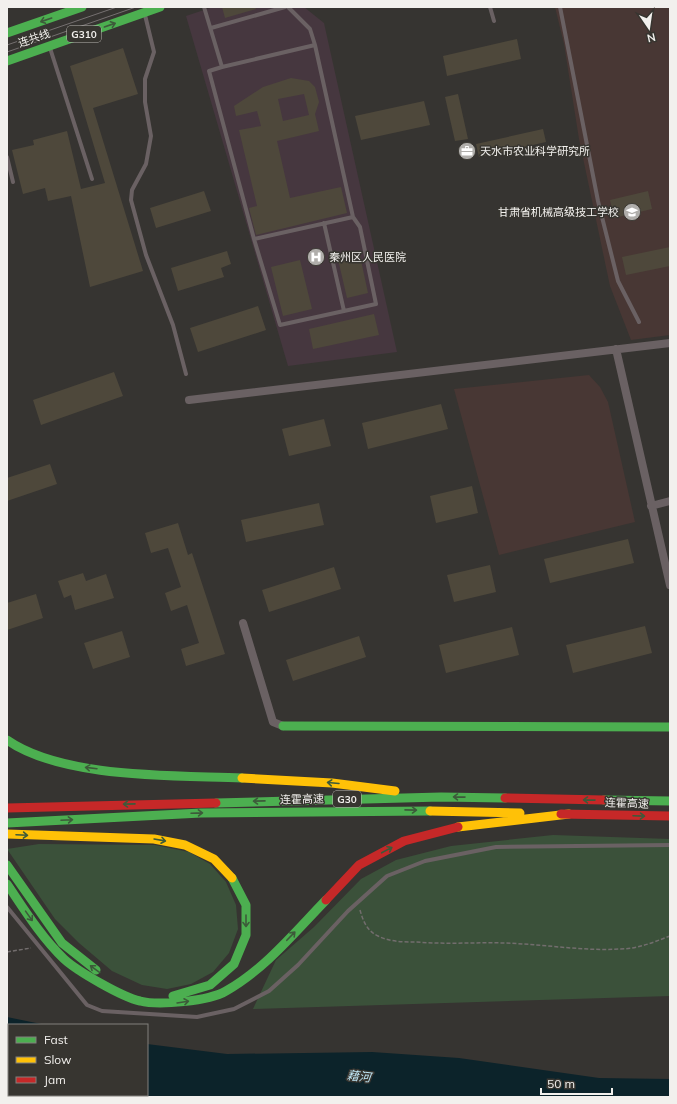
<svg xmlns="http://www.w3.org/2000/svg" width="677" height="1104" font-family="Mulish,'Noto Sans SC',sans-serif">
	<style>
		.education { fill: #483734 }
		.medical { fill: #46373f }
		.green { fill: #3b513a }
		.water { fill: #0c232a }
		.building { fill: #4e483b; fill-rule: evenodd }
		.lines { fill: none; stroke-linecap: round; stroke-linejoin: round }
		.path { stroke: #726d6d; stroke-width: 1.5; stroke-dasharray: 4 2; stroke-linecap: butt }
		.lane { stroke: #6a6163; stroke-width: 4 }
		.street { stroke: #6a6163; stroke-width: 8 }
		.fast { stroke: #4caf50; stroke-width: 9 }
		.slow { stroke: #ffc107; stroke-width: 9 }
		.jam { stroke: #c62828; stroke-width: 9 }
		.tram { stroke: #757070; stroke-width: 1 }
		.oneway { stroke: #3d5a3a }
		.labels { text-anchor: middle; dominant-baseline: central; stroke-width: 3; stroke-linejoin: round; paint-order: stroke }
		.shield { fill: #373530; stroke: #bab8b4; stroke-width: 1 }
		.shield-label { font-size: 10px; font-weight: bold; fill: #f2f0ed }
		.street-label { font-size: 11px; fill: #f2f0ed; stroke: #373530 }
		.poi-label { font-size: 11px; fill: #f2f0ed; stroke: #373530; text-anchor: start }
		.water-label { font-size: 12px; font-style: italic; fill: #c2e9f8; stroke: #373530 }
	</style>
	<rect width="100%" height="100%" fill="#363431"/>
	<path class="education" d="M 555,7 L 670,7 L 670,335 L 631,340 L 610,286 L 579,139 L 564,44 Z
		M 589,375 L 600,387 L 608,402 L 635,522 L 499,555 L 454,389 Z"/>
	<path class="medical" d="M 213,7 L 304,7 L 324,23 L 397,352 L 288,366 L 186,16 Z"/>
	<path class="green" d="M 553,835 L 670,839 L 670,996 L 253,1009 L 276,960 L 314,927 L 361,879 L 396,860 L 451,846 Z
		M 39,844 L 155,845 L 189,852 L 210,864 L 226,882 L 236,905 L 238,929 L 229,953 L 213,972 L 191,984 L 167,989 L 142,985 L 112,971 L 79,943 L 55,919 L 7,849 Z"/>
	<path class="water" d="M 7,1017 L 46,1025 L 9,1025 L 9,1095 L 147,1095 L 147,1044 L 227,1054 L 372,1052 L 459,1058 L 599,1078 L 670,1079 L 670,1097 L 7,1097 Z"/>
	<path class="building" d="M 222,7 L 255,7 L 256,9 L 225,18 Z
		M 517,39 L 521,59 L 447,76 L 443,56 Z
		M 123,48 L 138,94 L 93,108 L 143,271 L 90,287 L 71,196 L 48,201 L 45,188 L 23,194 L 12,150 L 34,145 L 33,140 L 67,131 L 81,189 L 105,183 L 70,66 Z
		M 291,78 L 309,81 L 315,87 L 319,102 L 315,114 L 319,131 L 277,141 L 290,198 L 341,187 L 347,213 L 256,235 L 249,208 L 257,206 L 239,130 L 261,126 L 257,111 L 236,116 L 234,106 L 263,87 ZM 304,94 L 309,115 L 283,121 L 278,99 Z
		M 458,94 L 468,139 L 455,141 L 445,97 Z
		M 424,101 L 430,125 L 361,140 L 355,116 Z
		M 543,129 L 546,142 L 479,157 L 476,144 Z
		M 204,191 L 211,211 L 156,228 L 150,208 Z
		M 648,191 L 652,209 L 614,218 L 610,200 Z
		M 670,247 L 670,266 L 626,275 L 622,257 Z
		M 227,251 L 231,264 L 221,268 L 224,277 L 178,291 L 171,268 Z
		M 359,251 L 368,293 L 347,298 L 337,255 Z
		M 300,260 L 312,309 L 283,316 L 271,267 Z
		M 258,306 L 266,330 L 198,352 L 190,328 Z
		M 374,314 L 379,335 L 313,349 L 309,329 Z
		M 114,372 L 123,396 L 41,425 L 33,400 Z
		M 441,404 L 448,429 L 368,449 L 362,423 Z
		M 324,419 L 331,446 L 289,456 L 282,429 Z
		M 50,464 L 57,484 L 7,501 L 7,478 Z
		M 472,486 L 478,513 L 436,523 L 430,496 Z
		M 319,503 L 324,525 L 246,542 L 241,520 Z
		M 178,523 L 188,555 L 192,553 L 225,654 L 186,666 L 181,649 L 199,643 L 187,605 L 171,611 L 165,593 L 181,587 L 168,548 L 151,553 L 145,533 Z
		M 628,539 L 634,563 L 550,583 L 544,559 Z
		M 490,565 L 496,592 L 454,602 L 447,575 Z
		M 334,567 L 341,589 L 269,612 L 262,590 Z
		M 83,573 L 86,581 L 106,574 L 114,598 L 75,610 L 71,595 L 64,598 L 58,581 Z
		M 36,594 L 43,618 L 7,630 L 7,603 Z
		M 645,626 L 652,653 L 573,673 L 566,645 Z
		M 512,627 L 519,655 L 446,673 L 439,645 Z
		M 122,631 L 130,657 L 93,669 L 84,643 Z
		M 359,636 L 366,657 L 293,681 L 286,660 Z"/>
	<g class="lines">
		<path class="path" d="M 360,910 C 363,921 367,931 378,936 C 390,942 404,942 417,942 C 453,945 488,941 523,944 C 555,946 588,951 620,949 C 638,949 654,942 670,936
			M 7,952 L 31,948"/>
		<path class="lane" d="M 204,7 L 222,67 L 315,45 L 353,217 L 360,227 L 376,304 L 280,325 L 254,239 L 209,71 L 222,67
			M 288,7 L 310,29 L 315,45
			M 490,7 L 494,21
			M 560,7 L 598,201 L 618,281 L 639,322
			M 145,15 L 154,52 L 145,79 L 145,102 L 151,136 L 146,164 L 132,190 L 131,200 L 146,255 L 173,325 L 186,374
			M 211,28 L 285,7
			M 50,48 L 92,179
			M 7,157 L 13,182
			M 324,223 L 344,311
			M 254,239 L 353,217
			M 7,907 L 87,1005 L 102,1011 L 197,1017 L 234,1009 L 269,991 L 298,965 L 348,911 L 387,876 L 425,861 L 496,847 L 670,845"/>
		<path class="street" d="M 616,349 L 670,585
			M 189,400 L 670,343
			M 651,506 L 670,501
			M 243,623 L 273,722 L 283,726"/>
		<path class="fast" d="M 7,33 L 82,7
			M 7,61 L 160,7
			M 283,726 L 670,727
			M 7,740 C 63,779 175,775 242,778
			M 604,800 L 670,801
			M 216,803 L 441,797 L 505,798
			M 7,823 L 201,813 L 430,811
			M 7,865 L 62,943 L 96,970
			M 7,884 C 24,909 41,937 64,959 C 77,971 122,997 140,1001 C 159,1006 209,1001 226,991 C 265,969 295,932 326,900
			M 173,996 L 210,985 L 234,964 L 246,935 L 246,905 L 232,878"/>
		<path class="slow" d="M 242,778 L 332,783 L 395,791
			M 430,811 L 520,813
			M 458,827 L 569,814
			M 7,834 L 154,839 L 185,845 L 214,859 L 232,878"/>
		<path class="jam" d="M 505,798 L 604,800
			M 7,808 L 216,803
			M 561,814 L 670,816
			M 326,900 L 359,865 L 404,841 L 458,827"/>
		<path class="tram" d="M 7,45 L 117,7
			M 7,52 L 136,7"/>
	</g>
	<defs><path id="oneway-shaft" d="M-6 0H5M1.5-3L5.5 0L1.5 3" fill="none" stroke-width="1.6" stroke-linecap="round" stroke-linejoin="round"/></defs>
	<g class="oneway">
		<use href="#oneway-shaft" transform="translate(46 20) rotate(161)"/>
		<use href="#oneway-shaft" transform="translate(110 25) rotate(-19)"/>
		<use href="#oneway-shaft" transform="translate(91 768) rotate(-173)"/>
		<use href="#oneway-shaft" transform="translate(333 783) rotate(-175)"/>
		<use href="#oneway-shaft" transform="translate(459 797) rotate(-179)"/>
		<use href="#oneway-shaft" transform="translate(589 800) rotate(-179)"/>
		<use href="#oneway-shaft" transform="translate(259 801) rotate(179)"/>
		<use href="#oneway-shaft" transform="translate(129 804) rotate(179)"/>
		<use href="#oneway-shaft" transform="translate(411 810) rotate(1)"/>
		<use href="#oneway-shaft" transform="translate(197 813) rotate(-2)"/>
		<use href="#oneway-shaft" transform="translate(639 816) rotate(2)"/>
		<use href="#oneway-shaft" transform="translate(67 820) rotate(-3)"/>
		<use href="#oneway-shaft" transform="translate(22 835) rotate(3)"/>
		<use href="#oneway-shaft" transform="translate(160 840) rotate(10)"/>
		<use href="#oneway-shaft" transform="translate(387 850) rotate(-28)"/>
		<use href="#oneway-shaft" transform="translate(29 916) rotate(55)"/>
		<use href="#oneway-shaft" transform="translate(246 921) rotate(90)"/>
		<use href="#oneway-shaft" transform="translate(291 936) rotate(-46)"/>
		<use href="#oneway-shaft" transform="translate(95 969) rotate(-144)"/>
		<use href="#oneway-shaft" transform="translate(183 1002) rotate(-9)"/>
	</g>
	<defs>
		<symbol id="office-disc" viewBox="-11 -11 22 22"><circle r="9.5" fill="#b0aeab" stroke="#373530"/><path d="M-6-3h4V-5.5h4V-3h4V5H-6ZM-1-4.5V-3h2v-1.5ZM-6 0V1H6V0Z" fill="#fff"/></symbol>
		<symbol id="university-disc" viewBox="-11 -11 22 22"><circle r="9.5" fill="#b0aeab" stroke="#373530"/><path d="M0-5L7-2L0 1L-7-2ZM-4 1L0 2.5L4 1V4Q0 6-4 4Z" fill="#fff"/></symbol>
		<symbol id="hospital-disc" viewBox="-11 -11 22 22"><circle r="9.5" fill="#b0aeab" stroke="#373530"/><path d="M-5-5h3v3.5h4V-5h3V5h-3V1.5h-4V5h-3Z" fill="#fff"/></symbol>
	</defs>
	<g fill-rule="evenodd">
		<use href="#office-disc" x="457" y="141" width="20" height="20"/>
		<use href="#university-disc" x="622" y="202" width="20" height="20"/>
		<use href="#hospital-disc" x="306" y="247" width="20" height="20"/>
	</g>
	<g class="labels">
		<g class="shield">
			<rect x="67" y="26" width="34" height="16" rx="3"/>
			<rect x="333" y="791" width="28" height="16" rx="3"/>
		</g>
		<g class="shield-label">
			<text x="84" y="34">G310</text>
			<text x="347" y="799">G30</text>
		</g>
		<g class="street-label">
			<text transform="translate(34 38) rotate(-19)">连共线</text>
			<text transform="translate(302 799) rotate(-1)">连霍高速</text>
			<text transform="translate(627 803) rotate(2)">连霍高速</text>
		</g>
		<g class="poi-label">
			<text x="480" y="151">天水市农业科学研究所</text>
			<text x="619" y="212" text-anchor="end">甘肃省机械高级技工学校</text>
			<text x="329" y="257">秦州区人民医院</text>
		</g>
		<g class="water-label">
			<text transform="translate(359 1076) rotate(6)">藉河</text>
		</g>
	</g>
	<rect width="677" height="1104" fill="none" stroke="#f2f0ed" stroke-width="16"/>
	<rect x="8" y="1024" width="140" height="72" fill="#373530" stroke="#82807c"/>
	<rect x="16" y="1037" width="20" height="6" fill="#4caf50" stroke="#82807c"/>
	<text x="44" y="1044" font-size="12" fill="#f2f0ed">Fast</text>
	<rect x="16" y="1057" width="20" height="6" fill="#ffc107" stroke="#82807c"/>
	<text x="44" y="1064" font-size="12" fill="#f2f0ed">Slow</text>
	<rect x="16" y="1077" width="20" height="6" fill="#c62828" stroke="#82807c"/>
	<text x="44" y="1084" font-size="12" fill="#f2f0ed">Jam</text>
	<g transform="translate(649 28) rotate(167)" stroke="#373530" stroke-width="3" paint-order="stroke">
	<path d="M0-3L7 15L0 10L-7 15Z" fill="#f2f0ed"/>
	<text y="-6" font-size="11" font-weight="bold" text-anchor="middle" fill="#f2f0ed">N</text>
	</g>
	<path d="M541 1088v6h71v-6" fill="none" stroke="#f2f0ed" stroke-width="2"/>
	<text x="547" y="1088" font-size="12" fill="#f2f0ed" stroke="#373530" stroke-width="3" paint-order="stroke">50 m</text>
</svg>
